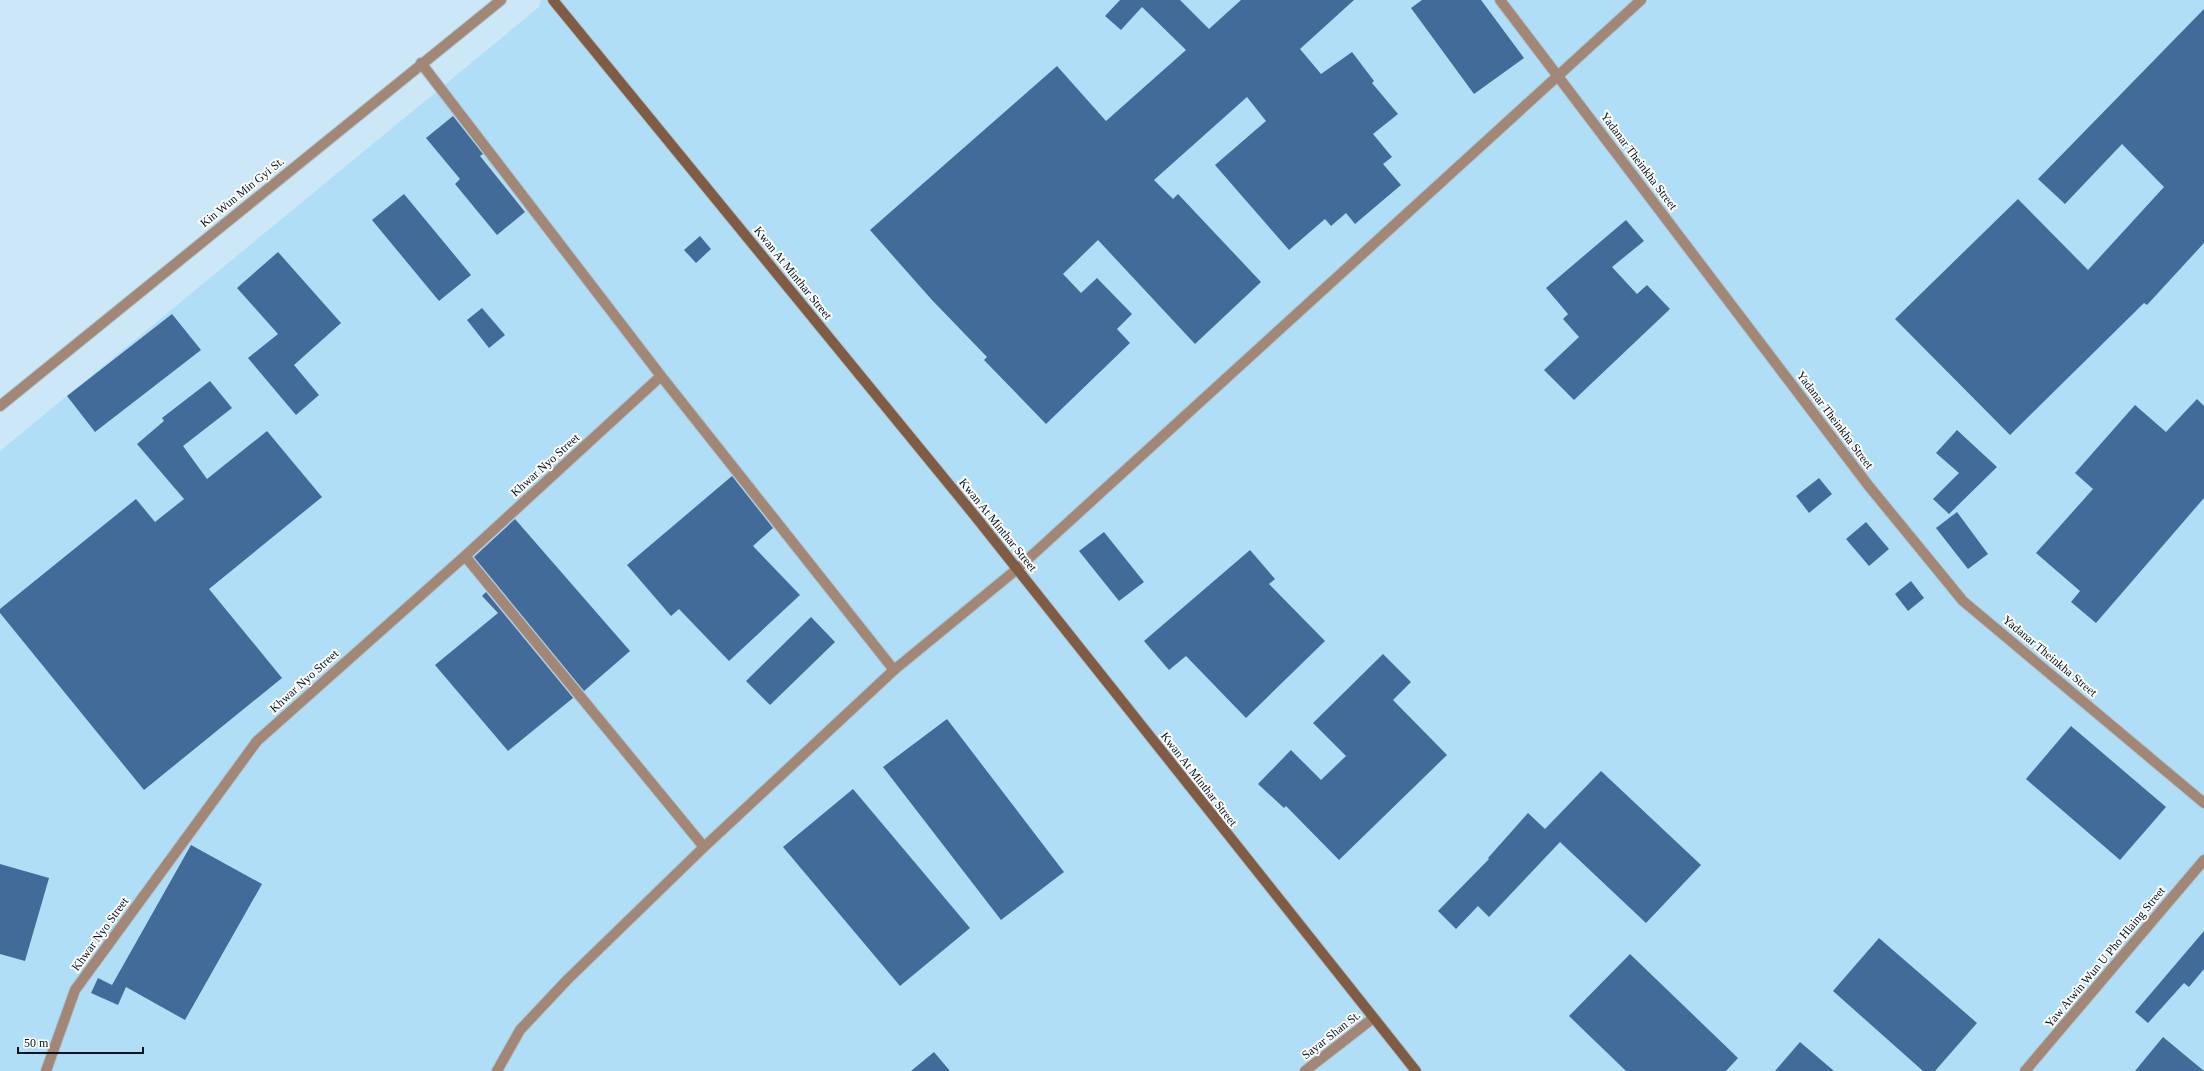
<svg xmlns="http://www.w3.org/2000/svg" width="2204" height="1071" font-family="'Times New Roman',serif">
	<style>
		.built { fill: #b0def7 }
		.building { fill: #426b9a }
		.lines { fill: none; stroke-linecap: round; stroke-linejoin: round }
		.street-casing { stroke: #abc5d3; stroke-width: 12 }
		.secondary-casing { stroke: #abc5d3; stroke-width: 12 }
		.street { stroke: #a28777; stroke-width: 10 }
		.secondary { stroke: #815c45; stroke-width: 10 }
		.labels { text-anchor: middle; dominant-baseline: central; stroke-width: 4; stroke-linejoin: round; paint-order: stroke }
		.street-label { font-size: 12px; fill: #00131e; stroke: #fff }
	</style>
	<rect width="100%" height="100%" fill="#cce7f6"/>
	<path class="built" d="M 541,0 L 2204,0 L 2204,1071 L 0,1071 L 0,451 L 539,7 Z"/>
	<path class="building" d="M 1120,0 L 1180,0 L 1209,29 L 1241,0 L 1354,0 L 1300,49 L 1321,74 L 1352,52 L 1374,81 L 1372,83 L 1398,114 L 1373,134 L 1392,157 L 1383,164 L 1401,185 L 1355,224 L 1346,213 L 1331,226 L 1325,219 L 1289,250 L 1215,165 L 1266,121 L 1247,97 L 1154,180 L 1173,199 L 1178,194 L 1261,282 L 1195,344 L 1098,240 L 1063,274 L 1081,293 L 1097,278 L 1132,314 L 1117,329 L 1130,343 L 1046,424 L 984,360 L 987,357 L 932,300 L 870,230 L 1057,66 L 1106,121 L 1186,50 L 1142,7 L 1121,30 L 1105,16 Z
		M 1422,0 L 1481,0 L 1524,58 L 1474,94 L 1411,8 Z
		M 2204,9 L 2204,243 L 2147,305 L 2144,303 L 2010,435 L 1895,319 L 2018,199 L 2088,270 L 2164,187 L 2122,144 L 2065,204 L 2038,179 Z
		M 453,116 L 483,154 L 480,156 L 525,212 L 497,235 L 455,184 L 460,179 L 426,138 Z
		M 404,194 L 471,275 L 439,301 L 372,220 Z
		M 1626,220 L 1644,241 L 1612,267 L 1637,294 L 1647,285 L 1670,309 L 1574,400 L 1544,370 L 1579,337 L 1563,319 L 1568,314 L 1546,288 Z
		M 700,236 L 711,249 L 696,263 L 684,250 Z
		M 278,252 L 341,323 L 294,365 L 319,395 L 296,415 L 248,358 L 278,334 L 237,288 Z
		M 482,308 L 505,335 L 489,348 L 467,320 Z
		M 172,314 L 201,350 L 95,432 L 67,396 Z
		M 210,381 L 232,408 L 183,446 L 207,479 L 267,431 L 322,497 L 209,589 L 282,678 L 144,790 L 0,613 L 0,609 L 136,499 L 155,522 L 184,499 L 137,444 L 164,421 L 162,418 Z
		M 2197,399 L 2204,406 L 2204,498 L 2096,623 L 2071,602 L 2080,591 L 2036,553 L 2093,489 L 2075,473 L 2135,405 L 2166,432 Z
		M 1957,430 L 1997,467 L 1949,514 L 1933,499 L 1959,473 L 1936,453 Z
		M 732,476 L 773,528 L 753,546 L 800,595 L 729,661 L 679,609 L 671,616 L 627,565 Z
		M 1819,478 L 1832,494 L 1809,513 L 1796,496 Z
		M 1957,512 L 1988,554 L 1968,569 L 1936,528 Z
		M 515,519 L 630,651 L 584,691 L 474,557 Z
		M 1866,522 L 1889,549 L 1869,566 L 1846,539 Z
		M 1104,532 L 1144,582 L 1119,601 L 1079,551 Z
		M 1250,550 L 1275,579 L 1269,584 L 1325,641 L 1246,718 L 1186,656 L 1169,670 L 1144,641 Z
		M 1911,581 L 1924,598 L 1908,611 L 1895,594 Z
		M 486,592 L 574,699 L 573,698 L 508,751 L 435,665 L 498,613 L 482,596 Z
		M 811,617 L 835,642 L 770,705 L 746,681 Z
		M 1383,654 L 1411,682 L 1393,700 L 1447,755 L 1339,860 L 1286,806 L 1284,808 L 1258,784 L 1291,750 L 1321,780 L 1346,756 L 1313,723 Z
		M 947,719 L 1064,872 L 1001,920 L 883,767 Z
		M 2071,726 L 2166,807 L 2120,860 L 2026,779 Z
		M 1601,771 L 1701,865 L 1646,923 L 1560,842 L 1489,917 L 1478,906 L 1456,929 L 1438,911 L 1489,859 L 1488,858 L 1528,813 L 1545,829 Z
		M 853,789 L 970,928 L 900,986 L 783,847 Z
		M 191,845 L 262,884 L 185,1020 L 126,987 L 118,1005 L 91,993 L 98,978 L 112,985 Z
		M 0,864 L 49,878 L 25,961 L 0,954 Z
		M 2204,931 L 2204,969 L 2189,987 L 2184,983 L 2148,1023 L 2135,1012 Z
		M 1879,938 L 1977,1023 L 1935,1071 L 1923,1071 L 1833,991 Z
		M 1630,954 L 1738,1058 L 1726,1071 L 1626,1071 L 1569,1016 Z
		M 2163,1037 L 2204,1071 L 2135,1071 Z
		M 1800,1042 L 1834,1071 L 1775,1071 Z
		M 934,1052 L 950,1071 L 911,1071 Z"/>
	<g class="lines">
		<defs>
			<path id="street" d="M 1500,0 L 1868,485 L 1963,601 L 2204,803
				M 421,63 L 661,376 L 894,670
				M 0,406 L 501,0
				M 465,556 L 704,847
				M 46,1071 L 75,990 L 257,741 L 465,556 L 661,376
				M 497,1071 L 520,1030 L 567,980 L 704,847 L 894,670 L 1017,569 L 1641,0
				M 1305,1071 L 1372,1019
				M 2025,1071 L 2204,860"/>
			<path id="secondary" d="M 553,0 L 975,516 L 1416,1071"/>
		</defs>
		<use href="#street" class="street-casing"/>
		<use href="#secondary" class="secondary-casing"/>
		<use href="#street" class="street"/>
		<use href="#secondary" class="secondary"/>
	</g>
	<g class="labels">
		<g class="street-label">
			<text transform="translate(1639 161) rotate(53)">Yadanar Theinkha Street</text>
			<text transform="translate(242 192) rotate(-39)">Kin Wun Min Gyi St.</text>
			<text transform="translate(793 273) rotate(51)">Kwan At Minthar Street</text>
			<text transform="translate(1835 420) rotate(53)">Yadanar Theinkha Street</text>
			<text transform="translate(545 465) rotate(-42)">Khwar Nyo Street</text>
			<text transform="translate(998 525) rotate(51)">Kwan At Minthar Street</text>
			<text transform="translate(2050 656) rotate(40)">Yadanar Theinkha Street</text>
			<text transform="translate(304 681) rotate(-42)">Khwar Nyo Street</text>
			<text transform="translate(1199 779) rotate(52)">Kwan At Minthar Street</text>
			<text transform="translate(100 934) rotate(-54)">Khwar Nyo Street</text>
			<text transform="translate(2105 957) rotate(-50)">Yaw Atwin Wun U Pho Hlaing Street</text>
			<text transform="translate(1331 1035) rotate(-38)">Sayar Shan St.</text>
		</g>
	</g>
	<path d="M18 1047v6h125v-6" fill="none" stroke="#00131e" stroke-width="2"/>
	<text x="24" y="1047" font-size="12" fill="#00131e" stroke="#ffffff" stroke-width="3" paint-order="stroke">50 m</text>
</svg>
